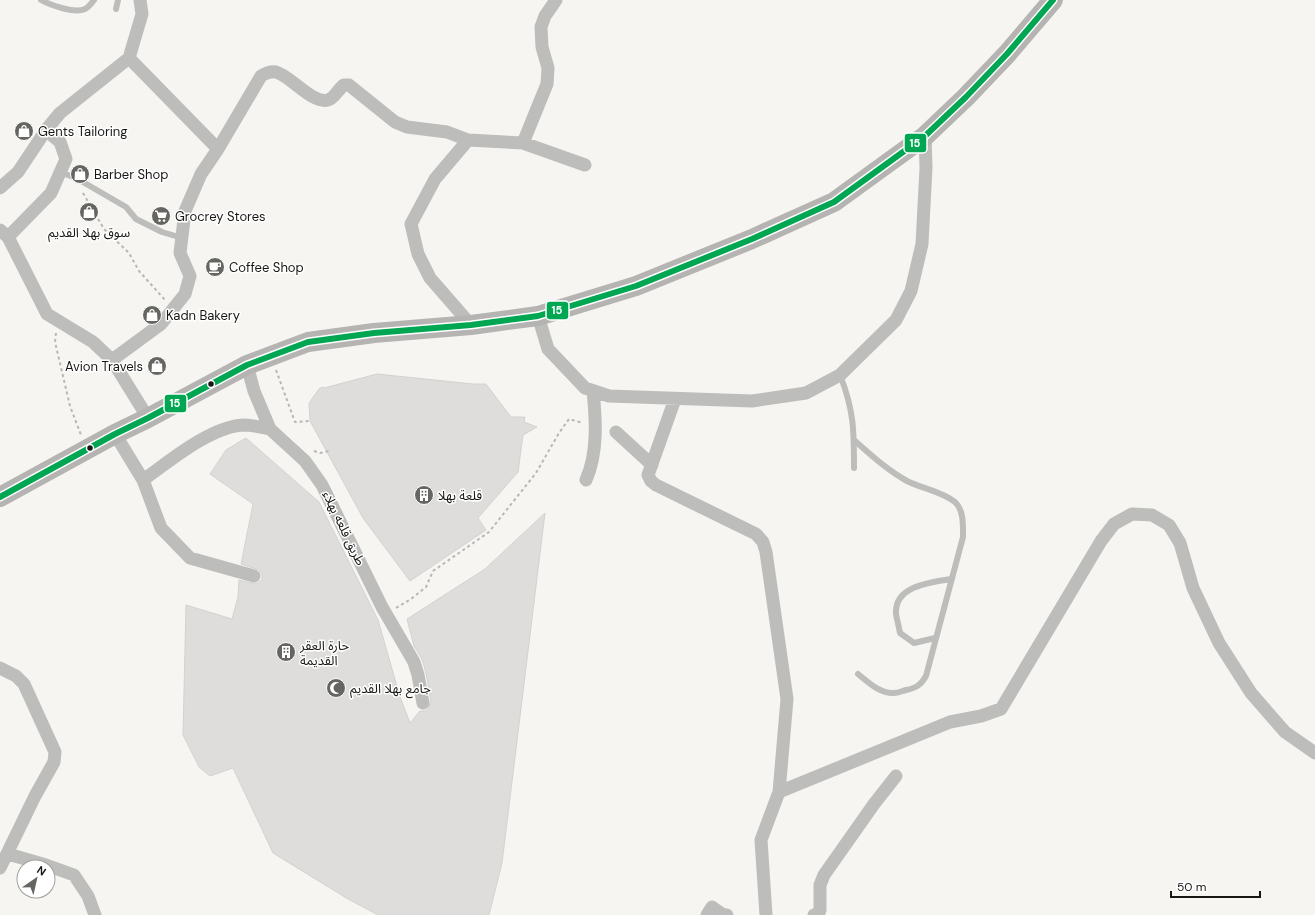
<svg xmlns="http://www.w3.org/2000/svg" width="1315" height="915" font-family="'DM Sans','Noto Sans Arabic',sans-serif">
	<style>
		.building { fill: #dfdddb; stroke: #d3d2d1 }
		.lines { fill: none; stroke-linecap: round; stroke-linejoin: round }
		.path { stroke: #b7b7b5; stroke-width: 2; stroke-dasharray: 3 3; stroke-linecap: butt }
		.service { stroke: #bdbdbb; stroke-width: 6 }
		.minor { stroke: #bdbdbb; stroke-width: 13 }
		.primary { stroke: #b5b4b3; stroke-width: 20 }
		.bus-1-casing { stroke: #fff; stroke-width: 9 }
		.bus-1 { stroke: #00a651; stroke-width: 6 }
		.bus-dot { fill: #171715; stroke: #fff; stroke-width: 1.5 }
		.labels { text-anchor: middle; dominant-baseline: central; stroke-width: 3; stroke-linejoin: round; paint-order: stroke }
		.poi-label { font-size: 13px; fill: #171715; stroke: #fff; text-anchor: start }
		.street-label { font-size: 13px; fill: #171715; stroke: #fff }
		.line-badge { stroke: #fff; stroke-width: 1.5 }
		.badge-label { font-size: 11px; text-anchor: middle; font-weight: bold; fill: #fff }
	</style>
	<rect width="100%" height="100%" fill="#f6f5f1"/>
	<path class="building" d="M 377,374 L 473,384 L 486,384 L 511,417 L 525,417 L 524,422 L 537,427 L 523,435 L 518,472 L 478,518 L 486,530 L 410,581 L 363,518 L 310,421 L 309,403 L 319,389 L 322,387 L 324,388 Z
		M 246,438 L 319,502 L 378,620 L 400,697 L 410,723 L 420,711 L 425,711 L 428,709 L 431,702 L 426,673 L 422,659 L 414,646 L 407,619 L 485,569 L 545,513 L 502,863 L 489,915 L 378,915 L 348,899 L 273,853 L 233,768 L 210,776 L 199,767 L 183,735 L 186,605 L 232,619 L 238,597 L 239,580 L 256,584 L 259,582 L 262,579 L 262,574 L 259,570 L 241,564 L 253,504 L 210,474 L 226,450 Z"/>
	<g class="lines">
		<path class="path" d="M 83,193 L 104,229 L 129,253 L 139,271 L 165,300
			M 56,333 L 55,342 L 70,406 L 81,435
			M 276,370 L 295,422 L 310,421
			M 314,451 L 320,453 L 329,451
			M 396,608 L 411,599 L 426,587 L 433,571 L 489,532 L 536,473 L 559,433 L 569,419 L 583,423"/>
		<path class="service" d="M 41,0 C 50,5 75,14 85,9 C 89,7 91,4 94,0
			M 116,9 L 118,0
			M 60,172 L 76,178 L 126,207 L 136,219 L 162,232 L 182,238
			M 840,375 C 854,410 854,431 854,468
			M 854,440 C 871,455 887,470 907,481 C 921,488 943,492 955,502 C 964,510 963,526 963,537 L 926,676 C 921,685 916,688 906,690 C 902,691 898,693 894,693 C 880,694 868,682 858,674
			M 935,638 L 914,643 L 900,633 C 899,627 897,620 896,614 C 894,586 931,582 951,579"/>
		<path class="minor" d="M 129,58 L 218,149
			M 46,130 L 60,113 L 129,58 L 142,14 L 140,0
			M 523,143 L 585,165
			M 0,188 L 18,172 L 46,130 L 60,142 L 66,159 L 51,193 L 8,237
			M 0,230 L 8,237 L 47,314 L 93,342 L 112,360 L 148,418
			M 538,316 L 548,349 L 585,388 L 609,396 L 752,401 L 806,393 L 840,375 L 896,320 L 911,291 L 922,244 L 926,168 L 925,136
			M 471,325 L 430,278 L 418,254 L 411,224 L 435,179 L 468,140 L 523,143 L 547,84 L 548,68 L 542,47 L 541,27 L 545,16 L 556,0
			M 112,360 L 161,324 L 185,294 L 190,276 L 180,253 L 185,211 L 201,174 L 218,149 L 261,76 C 266,73 270,71 276,72 C 291,76 312,104 328,100 C 335,98 338,89 344,85 L 349,85 L 395,122 L 407,127 L 447,132 L 468,140
			M 247,365 L 254,391 L 270,429 L 305,461 L 322,485 L 382,607 L 414,662 L 418,675 L 423,703
			M 675,399 L 648,475 L 651,481 L 656,485 L 756,534 L 763,542 L 766,552 L 787,699 L 779,792 L 761,840 L 766,915
			M 616,432 L 652,465
			M 115,434 L 143,480 L 161,528 L 190,558 L 254,576
			M 143,480 C 170,461 210,427 243,425 C 252,425 261,427 270,429
			M 586,480 C 598,453 596,420 593,391
			M 0,668 L 16,676 L 24,684 L 55,752 L 54,762 L 35,796 L 0,868
			M 779,792 L 950,722 L 981,716 L 1001,709 L 1101,541 L 1114,524 L 1132,514 L 1152,515 L 1169,525 L 1180,543 L 1193,588 L 1219,643 L 1251,693 L 1285,732 L 1315,753
			M 8,854 L 46,865 L 74,875 L 88,896 L 95,915
			M 707,915 L 712,907 L 722,914 L 727,915
			M 814,915 L 819,913 L 820,910 L 820,885 L 824,875 L 874,804 L 896,776"/>
		<path class="primary" d="M 0,497 L 115,434 L 148,418 L 247,365 L 308,342 L 374,333 L 471,325 L 538,316 L 636,286 L 752,239 L 834,202 L 925,136 L 966,97 L 1007,54 L 1053,0"/>
		<defs>
			<path id="bus-1" d="M 0,497 L 115,434 L 148,418 L 247,365 L 308,342 L 374,333 L 471,325 L 538,316 L 636,286 L 752,239 L 834,202 L 925,136 L 966,97 L 1007,54 L 1053,0"/>
		</defs>
		<use href="#bus-1" class="bus-1-casing"/>
		<use href="#bus-1" class="bus-1"/>
	</g>
	<defs>
		<symbol id="shop-disc" viewBox="-11 -11 22 22"><circle r="9.5" fill="#656562" stroke="#fff"/><path d="M-5-2.5h2.3a2.7 3.5 0 0 1 5.4 0H5L5.5 6h-11ZM-1.5-2.5h3a1.5 2.3 0 0 0-3 0Z" fill="#fff"/></symbol>
		<symbol id="supermarket-disc" viewBox="-11 -11 22 22"><circle r="9.5" fill="#656562" stroke="#fff"/><path d="M-6-5.5h2.5l.6 2H6L4.5 2H-2.5L-4.4-4H-6ZM-1.5 3.2a1.3 1.3 0 1 0 .1 0ZM3 3.2a1.3 1.3 0 1 0 .1 0Z" fill="#fff"/></symbol>
		<symbol id="cafe-disc" viewBox="-11 -11 22 22"><circle r="9.5" fill="#656562" stroke="#fff"/><path d="M-5.5-4.5H6V0H3Q3 3.5 0 3.5H-2.5Q-5.5 3.5-5.5 0ZM3-3.2v2h1.7v-2ZM-6 4.5H4V6H-6Z" fill="#fff"/></symbol>
		<symbol id="building-disc" viewBox="-11 -11 22 22"><circle r="9.5" fill="#656562" stroke="#fff"/><path d="M-4-6H4V6H1V3H-1V6H-4ZM-2.5-4.3h1.7v1.8h-1.7ZM.8-4.3h1.7v1.8H.8ZM-2.5-1h1.7V.8h-1.7ZM.8-1h1.7V.8H.8Z" fill="#fff"/></symbol>
		<symbol id="mosque-disc" viewBox="-11 -11 22 22"><circle r="9.5" fill="#656562" stroke="#fff"/><path d="M3.5-4.9A6 6 0 1 0 3.5 4.9A5 5 0 1 1 3.5-4.9Z" fill="#fff"/></symbol>
	</defs>
	<g fill-rule="evenodd">
		<use href="#shop-disc" x="13" y="120" width="22" height="22"/>
		<use href="#shop-disc" x="69" y="163" width="22" height="22"/>
		<use href="#shop-disc" x="78" y="201" width="22" height="22"/>
		<use href="#supermarket-disc" x="150" y="205" width="22" height="22"/>
		<use href="#cafe-disc" x="204" y="256" width="22" height="22"/>
		<use href="#shop-disc" x="141" y="304" width="22" height="22"/>
		<use href="#shop-disc" x="146" y="355" width="22" height="22"/>
		<use href="#building-disc" x="413" y="484" width="22" height="22"/>
		<use href="#building-disc" x="275" y="641" width="22" height="22"/>
		<use href="#mosque-disc" x="325" y="677" width="22" height="22"/>
	</g>
	<g class="bus-dot">
		<circle cx="211" cy="384" r="3.5"/>
		<circle cx="90" cy="448" r="3.5"/>
	</g>
	<g class="labels">
		<g class="poi-label">
			<text x="38" y="131">Gents Tailoring</text>
			<text x="94" y="174">Barber Shop</text>
			<text x="175" y="216">Grocrey Stores</text>
			<text x="89" y="232" text-anchor="middle">سوق بهلا القديم</text>
			<text x="229" y="267">Coffee Shop</text>
			<text x="166" y="315">Kadn Bakery</text>
			<text x="143" y="366" text-anchor="end">Avion Travels</text>
			<text x="438" y="495">قلعة بهلا</text>
			<text x="300" y="645">حارة العقر<tspan x="300" dy="15">القديمة</tspan></text>
			<text x="350" y="688">جامع بهلا القديم</text>
		</g>
		<g class="street-label">
			<text transform="translate(344 528) rotate(64)">طريق قلعه بهلاء</text>
		</g>
	</g>
	<g class="line-badge">
		<rect x="904" y="133" width="23" height="20" rx="4" fill="#00a651"/>
		<rect x="546" y="301" width="23" height="19" rx="4" fill="#00a651"/>
		<rect x="164" y="394" width="23" height="19" rx="4" fill="#00a651"/>
	</g>
	<g class="badge-label">
		<text x="915" y="147">15</text>
		<text x="557" y="314">15</text>
		<text x="175" y="407">15</text>
	</g>
	<g transform="translate(36 879) rotate(34)"><circle r="19" fill="#ffffff" stroke="#a2a2a1"/>
	<path d="M0-3L7 15L0 10L-7 15Z" fill="#656562"/>
	<text y="-6" font-size="11" font-weight="bold" text-anchor="middle" fill="#171715">N</text>
	</g>
	<path d="M1171 891v6h89v-6" fill="none" stroke="#171715" stroke-width="2"/>
	<text x="1177" y="891" font-size="12" fill="#171715" stroke="#ffffff" stroke-width="3" paint-order="stroke">50 m</text>
</svg>
